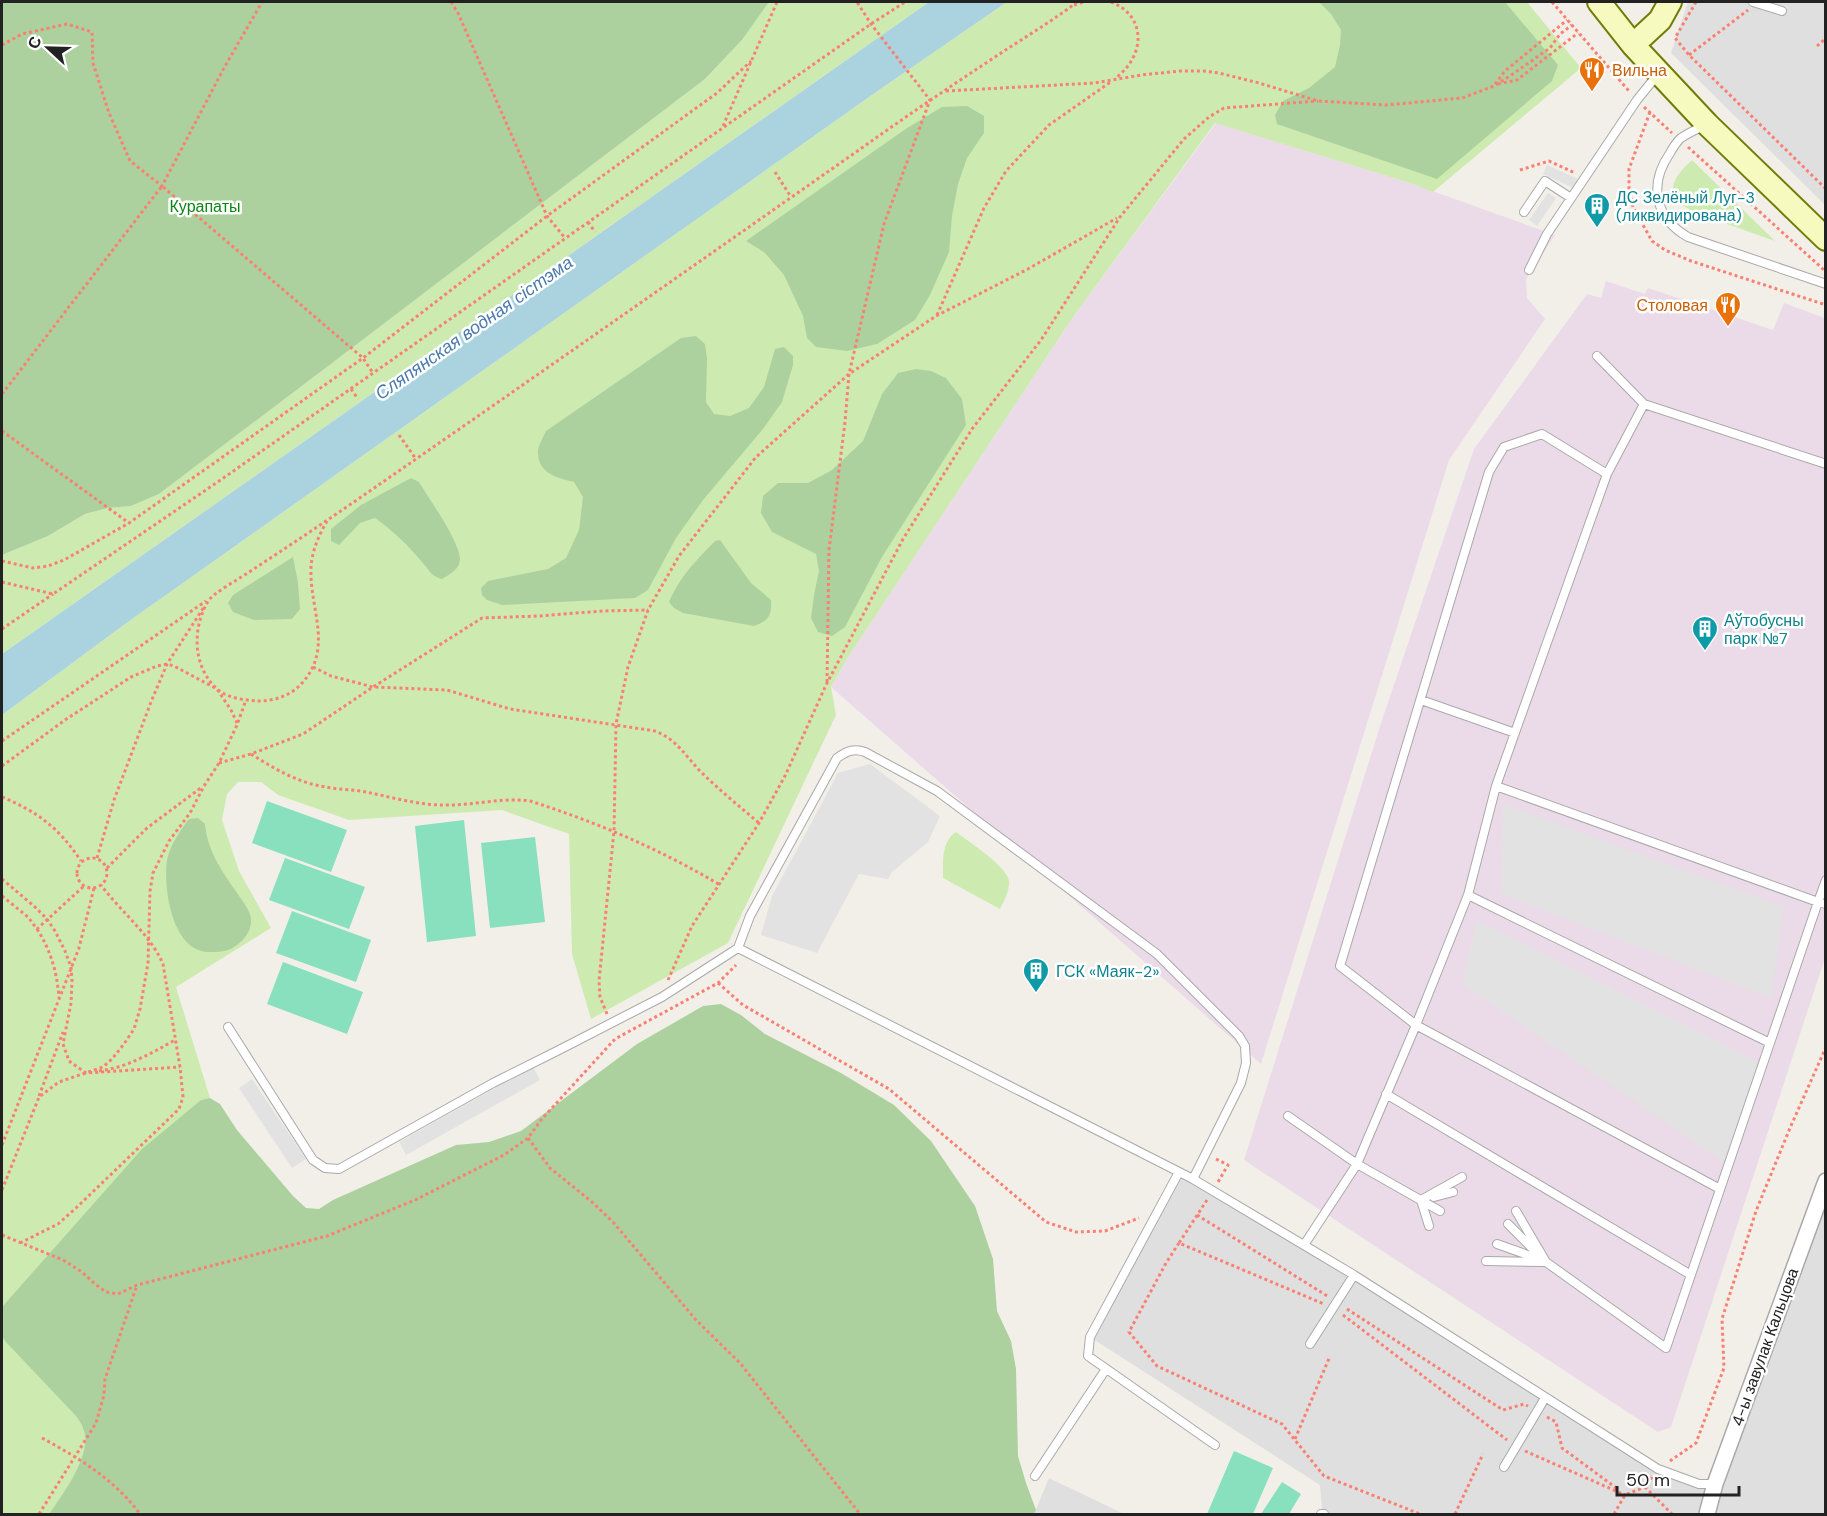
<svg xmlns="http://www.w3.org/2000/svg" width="1827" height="1516" font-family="'DM Sans',sans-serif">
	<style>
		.residential { fill: #e0dfdf }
		.industrial { fill: #ebdbe8 }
		.grass { fill: #cdebb0 }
		.forest { fill: #add19e }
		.pitch { fill: #88e0be }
		.parking { fill: #e2e2e2 }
		.water { fill: #aad3df }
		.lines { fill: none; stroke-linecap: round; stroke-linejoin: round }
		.lane-casing { stroke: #a9a9a9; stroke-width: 10 }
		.street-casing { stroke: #a9a9a9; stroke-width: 18 }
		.secondary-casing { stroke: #707d05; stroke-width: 26 }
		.path { stroke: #fa8072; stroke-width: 3; stroke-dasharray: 3 3; stroke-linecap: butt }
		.lane { stroke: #fff; stroke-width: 8 }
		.street { stroke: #fff; stroke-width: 15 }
		.secondary { stroke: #f7fabf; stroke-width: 22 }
		.labels { text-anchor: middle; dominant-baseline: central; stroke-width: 5; stroke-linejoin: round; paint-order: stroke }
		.food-label { font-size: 16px; fill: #c56008; stroke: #fff; text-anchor: start }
		.culture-label { font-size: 16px; fill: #0d838f; stroke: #fff; text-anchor: start }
		.park-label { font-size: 16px; fill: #0c8416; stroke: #fff }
		.street-label { font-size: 16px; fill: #222; stroke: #fff }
		.water-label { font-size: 18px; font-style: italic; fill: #4a7aab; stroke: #fff }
	</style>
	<rect width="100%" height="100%" fill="#f2efe9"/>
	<path class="residential" d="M 1688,2 L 1825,2 L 1825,205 L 1671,53 Z
		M 1179,1172 L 1304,1245 L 1658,1469 L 1699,1484 L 1715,1484 L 1826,1197 L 1825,1514 L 1331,1514 L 1322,1509 L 1320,1485 L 1090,1337 Z
		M 1049,1478 L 1124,1514 L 1034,1514 Z"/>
	<path class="industrial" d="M 1216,123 L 1410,183 L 1555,235 L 1526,279 L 1527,298 L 1545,319 L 1449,460 L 1261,1064 L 831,687 L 847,659 L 1071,320 Z
		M 1606,281 L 1645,294 L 1648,288 L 1773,330 L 1784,303 L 1825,318 L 1825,958 L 1671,1427 L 1658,1432 L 1244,1160 L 1381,723 L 1474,449 L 1587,294 L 1601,298 Z"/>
	<path class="grass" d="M 769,2 L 929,2 L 2,654 L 2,555 L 48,536 L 85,514 L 108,508 L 131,506 L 159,494 L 352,348 L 705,79 L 742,40 Z
		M 1007,2 L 1527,2 L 1581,68 L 1433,192 L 1410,183 L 1215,123 L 1071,320 L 847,659 L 831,687 L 836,715 L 728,943 L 591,1019 L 572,954 L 569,834 L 502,810 L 349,820 L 278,795 L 261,782 L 238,782 L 227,794 L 222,820 L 239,871 L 271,928 L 176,987 L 210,1098 L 201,1100 L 2,1307 L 2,715 L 125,624 L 879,90 Z
		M 1692,160 L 1775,241 C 1757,235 1739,228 1722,222 C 1687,210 1649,198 1692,160 Z
		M 956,832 C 969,842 1007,866 1009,881 C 1010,890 1004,901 1000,909 L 943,878 C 943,862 941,842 956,832 Z
		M 2,1335 L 75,1415 C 80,1421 84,1428 85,1436 C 88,1460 62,1495 49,1514 L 2,1514 Z"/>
	<path class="forest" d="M 2,2 L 769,2 L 742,40 L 705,79 L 352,348 L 159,494 L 131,506 L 108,508 L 85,514 L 48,536 L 2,555 Z
		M 1319,2 L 1505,2 L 1558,65 L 1552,81 L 1437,179 L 1277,124 L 1275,115 L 1283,101 L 1309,88 L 1335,67 L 1340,45 L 1341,30 L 1331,14 Z
		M 967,106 L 984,116 L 984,133 L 967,158 L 958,184 L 952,216 L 949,252 L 930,295 L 915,320 L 877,344 L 847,351 L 816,347 L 807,338 L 803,316 L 784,275 L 765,253 L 746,241 L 907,128 L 942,107 Z
		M 696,336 L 705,344 L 707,358 L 706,402 L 714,414 L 730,416 L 749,408 L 764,387 L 775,349 L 784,347 L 793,356 L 793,365 L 782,402 L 763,429 L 703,500 L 676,538 L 648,590 L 635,598 L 502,605 L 487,600 L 482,595 L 481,588 L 488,581 L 548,569 L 566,558 L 579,530 L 583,497 L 574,482 C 558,478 539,474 538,454 C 537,447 543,438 546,431 L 681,338 Z
		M 916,369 L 931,371 L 946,378 L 962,399 L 966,425 L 882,557 L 845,627 L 832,636 L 818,632 L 811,618 L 814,595 L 819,571 L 816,554 L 772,532 L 761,513 L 763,496 L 778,483 L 808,483 L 832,470 L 863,441 L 882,394 L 898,373 Z
		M 411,478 L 419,482 C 429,499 459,540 460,559 C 460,569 450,574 442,579 C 429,575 430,570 421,561 C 408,545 392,530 375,518 L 360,523 L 339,545 L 331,541 L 331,529 L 361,505 Z
		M 720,540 L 751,583 L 771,600 C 772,615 769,621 754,626 L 683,613 L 674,608 L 669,602 C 681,575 695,562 715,541 Z
		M 293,557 L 298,583 L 300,609 L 292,619 L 254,620 L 233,612 L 228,603 L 233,595 Z
		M 198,818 L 205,824 C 207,849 221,870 235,890 C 240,898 249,908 251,918 C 252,929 246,938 237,945 C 229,951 223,952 212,952 C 172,955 163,888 167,860 C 170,845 180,831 189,819 Z
		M 721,1004 L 741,1015 L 765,1034 L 841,1073 L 894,1105 L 931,1141 L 975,1206 L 993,1259 L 997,1311 L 1011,1341 L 1016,1369 L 1018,1456 L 1026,1483 L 1036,1510 L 1034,1514 L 49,1514 C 62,1495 88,1460 85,1436 C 84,1428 80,1421 75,1415 L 5,1341 L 2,1335 L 2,1307 L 142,1149 L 201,1100 L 210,1098 L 220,1104 L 237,1130 L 293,1196 L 306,1208 L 319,1209 L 333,1200 L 456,1145 L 489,1142 L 521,1131 L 637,1044 L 703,1006 Z"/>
	<path class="pitch" d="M 267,801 L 347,830 L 331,872 L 252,843 Z
		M 464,820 L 476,936 L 427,942 L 415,826 Z
		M 535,837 L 545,922 L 490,928 L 481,843 Z
		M 285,858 L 365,887 L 349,929 L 269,900 Z
		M 292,911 L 371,940 L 356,982 L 276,953 Z
		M 283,962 L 363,992 L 347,1034 L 267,1004 Z
		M 1234,1451 L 1273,1468 L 1253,1514 L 1207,1514 Z
		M 1282,1482 L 1301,1494 L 1289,1514 L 1261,1514 Z"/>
	<path class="parking" d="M 1547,165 L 1578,179 L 1574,188 L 1543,174 Z
		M 1548,193 L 1556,198 L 1537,226 L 1529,220 Z
		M 870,764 L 940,816 L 928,842 L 892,872 L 888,879 L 859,874 L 817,953 L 761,935 L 772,896 L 838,773 Z
		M 1503,804 L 1784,907 L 1771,998 L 1502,894 Z
		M 1477,921 L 1766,1066 L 1724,1162 L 1462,984 Z
		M 533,1067 L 540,1080 L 406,1155 L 399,1142 Z
		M 252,1079 L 306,1159 L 292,1168 L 239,1088 Z"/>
	<path class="water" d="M 929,2 L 1007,2 L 879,90 L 125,624 L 2,715 L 2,654 Z"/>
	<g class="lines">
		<defs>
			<path id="lane" d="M 1753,2 L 1782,11
				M 1706,124 C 1698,129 1688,133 1681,138 C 1676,142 1673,148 1670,153 C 1648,185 1655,218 1688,237 L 1826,284
				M 1524,212 L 1545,181 L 1571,198
				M 1529,270 L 1547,234 L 1637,100 L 1658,74
				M 1597,356 L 1644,404
				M 1826,464 L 1644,404 L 1607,474 L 1496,786 L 1818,902 L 1826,880
				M 1421,700 L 1515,733
				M 1496,786 L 1468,895 L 1416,1025 L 1720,1189
				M 1468,895 L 1770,1043
				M 738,948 L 1193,1179 L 1354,1275 L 1658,1469 L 1699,1484 L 1715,1484
				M 228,1027 L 313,1160 L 325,1168 L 339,1169 L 493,1083 L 559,1050 L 662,997 L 738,948 L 750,916 L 837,758 C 847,751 854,748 865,752 L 937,791 L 1157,954 L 1239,1036 L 1245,1046 L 1246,1063 L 1241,1083 L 1193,1179
				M 1386,1094 L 1691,1275
				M 1288,1116 L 1357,1164 L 1440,1211
				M 1179,1172 L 1090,1337 L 1088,1356 L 1215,1445
				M 1434,1197 L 1453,1192
				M 1508,1224 L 1546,1262 L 1666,1348 L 1818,902 L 1826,904
				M 1429,1226 L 1421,1200 L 1462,1177
				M 1497,1244 L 1539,1259
				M 1304,1245 L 1357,1164 L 1416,1025 L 1340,966 L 1489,472 L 1504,447 L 1542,434 L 1607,474
				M 1486,1261 L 1546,1262 L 1516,1211
				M 1310,1344 L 1354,1275
				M 1504,1467 L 1545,1398
				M 1035,1476 L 1106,1369
				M 1321,1514 L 1324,1514"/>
			<path id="street" d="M 1707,1514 L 1715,1484 L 1826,1181"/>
			<path id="secondary" d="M 1599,2 L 1633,45 L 1707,124 L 1826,239
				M 1633,45 L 1660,20 L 1670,2"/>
		</defs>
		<use href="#lane" class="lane-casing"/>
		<use href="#street" class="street-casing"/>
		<use href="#secondary" class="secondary-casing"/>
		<path class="path" d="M 451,2 L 458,13 L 547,216 L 565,238
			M 1111,2 C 1147,16 1145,55 1117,77
			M 1552,2 L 1629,91
			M 1696,2 L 1675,38 L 1689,55 L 1826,189
			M 1074,5 L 1084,2
			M 2,45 L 22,34 L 67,24 L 92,32 L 93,63 L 109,113 L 130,161 L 162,186 L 224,68 L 262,2
			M 1817,46 L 1826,38
			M 1689,55 L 1748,10
			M 1495,84 L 1505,71 L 1567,20
			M 1498,84 L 1517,80 L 1578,33
			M 946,91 L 1094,83 L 1141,75 L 1180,71 L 1204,71 L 1219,73 L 1259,83 L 1318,101 L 1386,105 L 1462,98 L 1494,86 L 1510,76 L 1550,48 L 1560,34 L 1572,25
			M 1644,107 L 1672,133
			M 1650,112 L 1629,169 L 1629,189 L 1633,207 L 1652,241 L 1665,250 L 1691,261 L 1826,305
			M 723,126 L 777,2
			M 1688,147 L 1824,270
			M 1520,170 L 1549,161 L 1575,173
			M 775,172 L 791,197
			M 588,222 L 595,232
			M 937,315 L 984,208 L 1006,171 L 1049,125 L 1112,81
			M 351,389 L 358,399
			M 2,394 L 162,186 L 363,358 L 373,373
			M 2,431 L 129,523
			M 399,435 L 416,459
			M 327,521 C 319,535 312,551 311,567 C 309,608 334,648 302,683 C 291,696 274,701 257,701 C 244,700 227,698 217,689 C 193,667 192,630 207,603 C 212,593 236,581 246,574 C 286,548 325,522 364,495 C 532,379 699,262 866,145 C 908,115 951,86 995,57 C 1022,39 1051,22 1077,2
			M 2,561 L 33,568 L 48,566 L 64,560 L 129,523 L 363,358 L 547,216 L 717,93 L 751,61
			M 2,582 L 53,594 L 222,479 L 871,24 L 905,2
			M 2,629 L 53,594
			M 313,667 L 331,676 L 373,687 L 447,690 L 510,709 L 655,731 C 676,739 685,755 700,771 C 718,789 739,806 759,823
			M 827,682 L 829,550 L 845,422 L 849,374 L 884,224 L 930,100 L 871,24 L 857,2
			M 2,741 L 206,601
			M 251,754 C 275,769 298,783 326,787 C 339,790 353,789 366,792 C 391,797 418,805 443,805 C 472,806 501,797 530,801 C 596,822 660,849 720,885
			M 219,763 L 251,754 L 303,734 L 373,687 L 482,618 L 539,616 L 602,611 L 648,610
			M 2,766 L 65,720 L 131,677 L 157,666 L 167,664 L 174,666 L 217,689 L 231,710 L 237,723
			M 2,797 C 38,812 59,828 81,861
			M77 873a15 15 0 1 1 30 0a15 15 0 1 1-30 0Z
			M 97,858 L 114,800 L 151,702 L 167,664 L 204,607
			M 107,868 L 147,828 L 202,787
			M 2,879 L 35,907 L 47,919 L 55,931 L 65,951 L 71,967 L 72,981 L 71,1003 L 63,1044 L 69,1061 L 86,1073 L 180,1067
			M 2,896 L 28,917 L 37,929 L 84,886
			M 37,929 C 51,951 57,972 59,998
			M 668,980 L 692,926 L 759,823 L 785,776 L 826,685 L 903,539 L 972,429 L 1041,340 L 1120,217 L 1184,139 L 1209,117 L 1224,108 L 1318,101
			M 718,983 L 743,1005 L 889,1089 L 1046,1222 L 1076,1232 L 1105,1231 L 1139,1218
			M 607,1014 L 600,997 L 599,981 L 614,831 L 616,724 L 628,667 L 648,610 L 679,556 L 756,457 L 849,374 L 936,316 L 1028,269 L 1117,218
			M 99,1071 C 128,1067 150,1054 175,1040
			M 39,1096 L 63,1032
			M 528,1138 L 550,1168 L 592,1202 L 613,1222 L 696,1320 L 740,1363 L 860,1514
			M 2,1145 L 79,948 L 94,888
			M 1216,1159 L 1228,1165 L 1218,1182
			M 2,1190 L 39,1097 L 59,1082 L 103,1067 L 112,1059 L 124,1044 L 134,1029 L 140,1009 L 148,963 L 150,891 L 153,873 L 169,841 L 190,813 L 204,786 L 219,763 L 237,725 L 246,700
			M 1207,1200 L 1179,1243 L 1324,1304
			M 1197,1215 L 1329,1297
			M 2,1235 L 63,1260 L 82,1272 L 95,1284 L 106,1292 L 118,1294 L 137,1285 L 327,1236 L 415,1200 L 504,1155 L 528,1138 L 541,1120 L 615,1039 L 718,983 L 736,965
			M 20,1243 L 58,1224 L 76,1208 L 179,1109 L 183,1097 L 180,1067 L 163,964 C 150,934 121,912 101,885
			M 1179,1243 L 1166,1263 L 1129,1332 L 1157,1366 L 1282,1424 L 1324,1476 L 1420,1514
			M 1347,1309 L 1503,1410 L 1524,1404 L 1528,1406
			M 1343,1315 L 1507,1440
			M 1547,1417 L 1556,1422 L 1562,1448 L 1619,1490
			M 42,1438 C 79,1458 115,1480 140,1514
			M 1295,1439 L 1330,1356
			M 1525,1451 L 1625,1495
			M 1670,1461 L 1696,1443 L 1724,1368 L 1722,1319 L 1756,1211 L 1790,1128 L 1826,1047
			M 1652,1477 L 1645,1487 L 1672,1514
			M 39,1514 L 96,1423 L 104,1395 L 105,1379 L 137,1285
			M 1455,1514 L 1483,1454
			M 1614,1514 L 1625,1495 L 1645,1487"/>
		<use href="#lane" class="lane"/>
		<use href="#street" class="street"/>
		<use href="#secondary" class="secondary"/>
	</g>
	<defs>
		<symbol id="restaurant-pin" viewBox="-11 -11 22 30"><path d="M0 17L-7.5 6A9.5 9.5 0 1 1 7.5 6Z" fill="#e8710a" stroke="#fff"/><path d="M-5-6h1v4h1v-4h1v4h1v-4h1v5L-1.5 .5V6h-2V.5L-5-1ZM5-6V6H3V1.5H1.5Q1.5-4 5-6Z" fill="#fff"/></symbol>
		<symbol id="building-pin" viewBox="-11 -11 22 30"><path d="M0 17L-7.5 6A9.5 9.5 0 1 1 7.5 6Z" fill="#0f9aa8" stroke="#fff"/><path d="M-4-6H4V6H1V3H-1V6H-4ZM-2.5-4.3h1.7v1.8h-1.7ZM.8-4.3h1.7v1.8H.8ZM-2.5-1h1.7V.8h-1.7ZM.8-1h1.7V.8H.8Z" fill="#fff"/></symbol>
	</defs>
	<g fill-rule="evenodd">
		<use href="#restaurant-pin" x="1577" y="55" width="30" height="40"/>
		<use href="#building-pin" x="1582" y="191" width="30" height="40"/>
		<use href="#restaurant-pin" x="1713" y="290" width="30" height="40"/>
		<use href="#building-pin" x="1690" y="614" width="30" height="40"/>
		<use href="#building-pin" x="1021" y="956" width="30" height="40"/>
	</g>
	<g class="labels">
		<g class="food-label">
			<text x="1612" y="70">Вильна</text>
			<text x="1708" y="305" text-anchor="end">Столовая</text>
		</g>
		<g class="culture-label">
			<text x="1616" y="197">ДС Зелёный Луг-3<tspan x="1616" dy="18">(ликвидирована)</tspan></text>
			<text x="1724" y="620">Аўтобусны<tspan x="1724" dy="18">парк №7</tspan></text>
			<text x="1056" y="971">ГСК «Маяк-2»</text>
		</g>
		<g class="park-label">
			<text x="205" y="206">Курапаты</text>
		</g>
		<g class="street-label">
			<text transform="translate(1765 1347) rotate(-70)">4-ы завулак Кальцова</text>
		</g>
		<g class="water-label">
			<text transform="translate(474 328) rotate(-35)">Сляпянская водная сістэма</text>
		</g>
	</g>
	<rect width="1827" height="1516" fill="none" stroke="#222222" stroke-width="6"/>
	<g transform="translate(48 48) rotate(292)" stroke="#ffffff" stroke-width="4.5" paint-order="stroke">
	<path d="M0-4.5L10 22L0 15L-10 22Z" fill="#222222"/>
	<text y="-9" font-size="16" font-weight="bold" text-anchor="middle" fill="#222222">С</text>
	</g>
	<path d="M1617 1486v9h122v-9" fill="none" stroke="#222222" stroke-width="3"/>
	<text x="1626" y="1486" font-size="18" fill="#222222" stroke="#ffffff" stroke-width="4.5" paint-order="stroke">50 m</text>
</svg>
